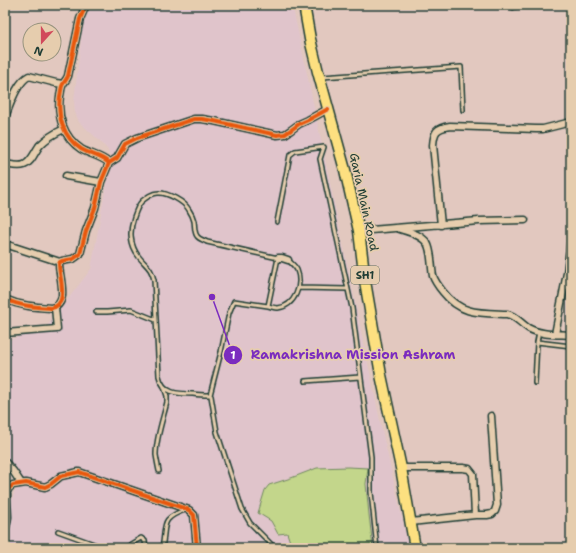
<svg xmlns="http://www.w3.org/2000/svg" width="576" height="553" font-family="'Shantell Sans',sans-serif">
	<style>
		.built { fill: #e0c4cb }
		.green { fill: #c3d68b; stroke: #718a60 }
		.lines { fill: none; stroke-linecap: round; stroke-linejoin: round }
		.lane-casing { stroke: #1f3d34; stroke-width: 6 }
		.street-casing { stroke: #1f3d34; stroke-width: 9 }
		.primary-casing { stroke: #1f3d34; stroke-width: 13 }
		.lane { stroke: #e6cdae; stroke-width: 3 }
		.street { stroke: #e6cdae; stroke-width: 6 }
		.primary { stroke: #fde080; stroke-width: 10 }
		.cycleway-casing { stroke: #e6cdae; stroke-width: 6 }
		.cycleway { stroke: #e8590c; stroke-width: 4 }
		.labels { text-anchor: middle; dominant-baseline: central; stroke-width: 3.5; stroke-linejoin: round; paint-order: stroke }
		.shield { fill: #e6cdae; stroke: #5b6859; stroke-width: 1 }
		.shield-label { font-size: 11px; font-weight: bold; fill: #1f3d34 }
		.street-label { font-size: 12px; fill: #1f3d34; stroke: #e6cdae }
		.leader { fill: none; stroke: #7b2cbf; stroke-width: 1.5 }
		.callout-dot { fill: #7b2cbf; stroke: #e6cdae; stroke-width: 1.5 }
		.mark-label { font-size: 12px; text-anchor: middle; font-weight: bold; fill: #fff }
		.callout-label { font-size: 13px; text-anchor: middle; font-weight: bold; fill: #7b2cbf; stroke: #e6cdae; stroke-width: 3.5; stroke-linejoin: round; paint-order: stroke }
	</style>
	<rect width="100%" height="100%" fill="#e2c8bf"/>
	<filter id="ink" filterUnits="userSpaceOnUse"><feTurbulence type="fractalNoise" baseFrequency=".025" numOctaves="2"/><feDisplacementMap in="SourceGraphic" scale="8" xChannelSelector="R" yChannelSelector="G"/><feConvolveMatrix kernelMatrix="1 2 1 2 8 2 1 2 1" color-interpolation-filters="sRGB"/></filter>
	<g filter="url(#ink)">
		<path class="built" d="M 85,5 L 292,5 L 298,31 L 382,430 L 409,548 L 5,548 L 5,525 L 19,475 L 5,458 L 5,342 L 48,325 L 91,269 L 111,158 L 108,150 L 100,141 L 79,122 L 75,112 L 74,101 Z"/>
		<path class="green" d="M 348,467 L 368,468 L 366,484 L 369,515 L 373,548 L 292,548 L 287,533 L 278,534 L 271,521 L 258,513 L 265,490 L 269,485 L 291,478 L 317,468 Z"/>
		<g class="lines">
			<defs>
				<path id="lane" d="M 322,77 L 461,67 L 463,110
					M 277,222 L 290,155 L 295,151 L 324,147 L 320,159 L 352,308 L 371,457 L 371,492 L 377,548
					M 299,288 L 348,289
					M 96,312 L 107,312 L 131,310 L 156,320
					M 539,332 L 537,342 L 571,346
					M 305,381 L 360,377
					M 535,383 L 537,342
					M 210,395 L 221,352 L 229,313 L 234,301 L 268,306
					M 159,471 C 158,466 157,461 156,455 C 156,437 163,419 167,402 L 167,396 L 164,387
					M 58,531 L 105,548
					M 124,548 L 141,538 L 145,541 L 146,548
					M 162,548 C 167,525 159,519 185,510
					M 275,548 L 250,523 L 242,509 L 217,432 L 211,396 L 210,395 C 204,395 199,395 193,394 C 178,394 163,394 159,376 L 154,280 C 151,267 147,267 139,257 C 130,246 129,231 134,217 C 136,211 138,205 142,201 C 147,197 152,193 158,193 C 167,192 185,202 189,210 C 191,213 193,217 194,221 C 195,226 194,232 197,236 C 199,239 203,240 207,242 L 278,258 L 268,306 C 272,307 274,308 278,308 C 295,306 303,285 297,270 C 295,266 291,263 288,260"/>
				<path id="street" d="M 570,5 L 571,8
					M 513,6 L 516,5
					M 5,117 C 10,105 17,82 29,76 L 56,83 L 63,84
					M 109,163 L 117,158 L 125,144 L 137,138 L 194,119 L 202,119 L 214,121 L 277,135 L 285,134 L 291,130 L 299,124 L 308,120 L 328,109
					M 5,164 C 11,165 19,167 24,165 C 32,162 35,151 40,145 C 47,138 55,133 64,129
					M 66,176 L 101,182
					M 441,225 L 433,145 C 434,132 436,128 450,126 L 536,129 L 543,129 L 571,122
					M 397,228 C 406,231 421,234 427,243 C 432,251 431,266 433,276 C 435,282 439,287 443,292 C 461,315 480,313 507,314 C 516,316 520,323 528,328 C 540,335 557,334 571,335
					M 359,231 L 479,221 L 525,220
					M 5,244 L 60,262
					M 278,258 L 282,258 L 288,260
					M 5,299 C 20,306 35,307 51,308 C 70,305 59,277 59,264 L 60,262 L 62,261 L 73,259 L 80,254 L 86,231 L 95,208 L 101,182 L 109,163 C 102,156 89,154 81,149 C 63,137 57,116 60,96 C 61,92 61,87 63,84 C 65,81 67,79 68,76 L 80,19 L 86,5
					M 5,333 L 57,329 L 55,307
					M 555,334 L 567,273 L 571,238
					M 5,462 L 13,471 L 21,483
					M 401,468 L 463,468 L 469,469 L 473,474 L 475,515
					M 411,522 L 475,515 L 487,515 L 492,514 L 495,511 L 497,505 L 491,416
					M 5,530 L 7,523 L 8,517 L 7,496 L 7,492 L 9,488 L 13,485 L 26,483 L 45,487 L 51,484 L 61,476 L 79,472 L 189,510 L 194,515 L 197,548"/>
				<path id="primary" d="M 304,5 L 310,39 L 318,72 L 345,170 L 359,231 L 365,281 L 381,375 L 401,468 L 415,548"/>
			</defs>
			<use href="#lane" class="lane-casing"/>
			<use href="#street" class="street-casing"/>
			<use href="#primary" class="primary-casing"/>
			<use href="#lane" class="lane"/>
			<use href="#street" class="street"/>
			<use href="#primary" class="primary"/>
			<defs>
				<path id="cycleway" d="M 109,163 L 117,158 L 125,144 L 137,138 L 194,119 L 202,119 L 214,121 L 277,135 L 285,134 L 291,130 L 299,124 L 308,120 L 328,109
					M 5,299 C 20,306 35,307 51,308 C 70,305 59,277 59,264 L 60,262 L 62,261 L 73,259 L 80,254 L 86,231 L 95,208 L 101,182 L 109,163 C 102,156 89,154 81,149 C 63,137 57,116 60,96 C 61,92 61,87 63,84 C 65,81 67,79 68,76 L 80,19 L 86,5
					M 5,530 L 7,523 L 8,517 L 7,496 L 7,492 L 9,488 L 13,485 L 26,483 L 45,487 L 51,484 L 61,476 L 79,472 L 189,510 L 194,515 L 197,548"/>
			</defs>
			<use href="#cycleway" class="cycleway-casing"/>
			<use href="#cycleway" class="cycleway"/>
		</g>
	</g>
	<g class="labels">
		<rect class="shield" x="351" y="266" width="28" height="18" rx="3"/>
		<g class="shield-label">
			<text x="365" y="275">SH1</text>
		</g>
		<g class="street-label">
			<text transform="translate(364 202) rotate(78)">Garia Main Road</text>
		</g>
	</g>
	<path class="leader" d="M212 297L233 355"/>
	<g class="callout-dot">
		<circle cx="212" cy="297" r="4"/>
		<circle cx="233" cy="355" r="10"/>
	</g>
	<g class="mark-label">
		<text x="233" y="359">1</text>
	</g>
	<g class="callout-label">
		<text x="353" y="359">Ramakrishna Mission Ashram</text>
	</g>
	<rect width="576" height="553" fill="none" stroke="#e6cdae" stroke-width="20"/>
	<rect x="10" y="10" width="556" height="533" fill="none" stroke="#1f3d34" stroke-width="1.5" filter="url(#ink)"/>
	<g transform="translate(42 42) rotate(201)"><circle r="19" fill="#e6cdae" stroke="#96937d"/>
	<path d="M0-3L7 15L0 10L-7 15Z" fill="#d1495b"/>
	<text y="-6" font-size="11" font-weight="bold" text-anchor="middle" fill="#1f3d34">N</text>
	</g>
</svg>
